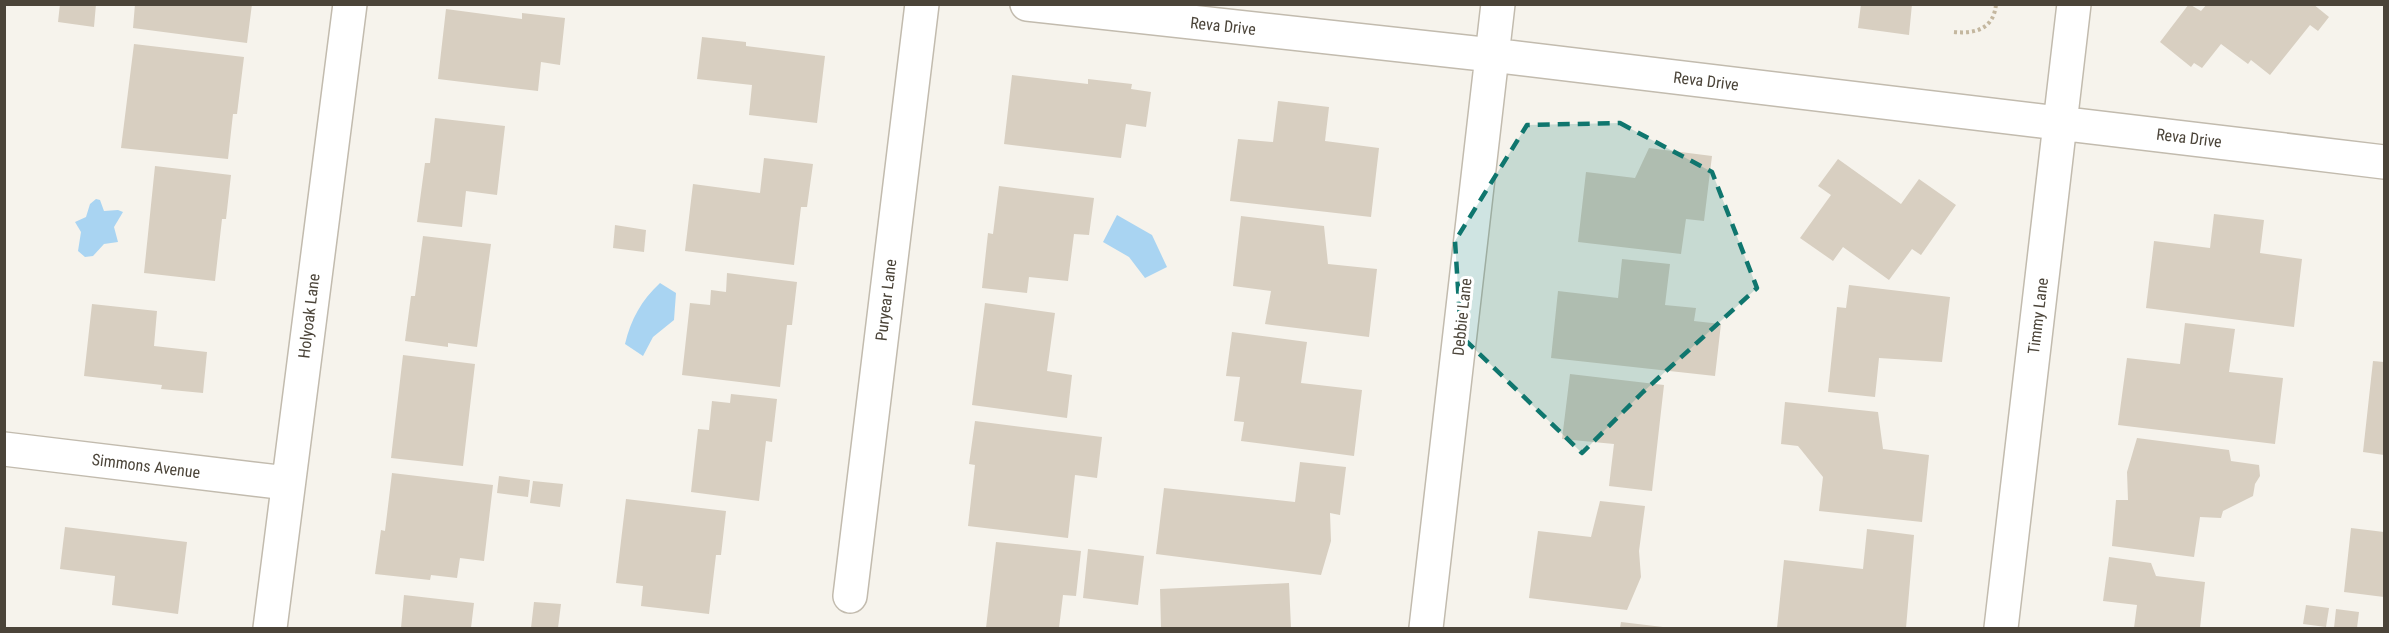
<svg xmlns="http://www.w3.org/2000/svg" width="2389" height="633" font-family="'Roboto Condensed',sans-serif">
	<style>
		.water { fill: #a9d4f2 }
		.building { fill: #d8cfc1 }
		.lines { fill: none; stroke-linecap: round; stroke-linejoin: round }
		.minor-casing { stroke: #c2bbae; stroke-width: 36 }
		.path { stroke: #c4b79f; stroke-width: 4; stroke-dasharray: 3 3; stroke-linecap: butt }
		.minor { stroke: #fff; stroke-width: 33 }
		.marked { fill: #0f766e; fill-opacity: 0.2; stroke: #0f766e; stroke-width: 4.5; stroke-dasharray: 12 8; stroke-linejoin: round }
		.labels { text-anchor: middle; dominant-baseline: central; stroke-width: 6; stroke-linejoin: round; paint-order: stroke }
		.street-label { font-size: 16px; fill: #4b4439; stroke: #fff }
	</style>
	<rect width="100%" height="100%" fill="#f6f3ec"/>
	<path class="water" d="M 96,199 L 100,200 L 104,211 L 118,210 L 123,212 L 114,227 L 118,242 L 104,244 L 93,256 L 85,257 L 78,251 L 81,232 L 75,222 L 86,217 L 90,204 Z
		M 1117,215 L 1152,235 L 1167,267 L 1145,278 L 1129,257 L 1103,242 Z
		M 660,283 L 676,293 L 674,320 L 653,337 L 643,356 L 625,344 C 631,319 641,301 660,283 Z"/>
	<path class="building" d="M 60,4 L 96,4 L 94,27 L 58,22 Z
		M 135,4 L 252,4 L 247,43 L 133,28 Z
		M 1861,4 L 1912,4 L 1909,35 L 1858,28 Z
		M 2189,4 L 2201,11 L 2207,4 L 2313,4 L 2329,17 L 2318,31 L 2310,25 L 2270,75 L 2251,60 L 2248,64 L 2221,44 L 2202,68 L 2194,63 L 2191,67 L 2160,42 Z
		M 446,9 L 522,19 L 522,13 L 565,18 L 560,65 L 541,62 L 538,91 L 438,79 Z
		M 702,37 L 746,42 L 746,46 L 825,56 L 817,123 L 749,115 L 752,85 L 697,79 Z
		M 134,44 L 244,57 L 237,114 L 233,114 L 228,159 L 121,148 Z
		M 1012,75 L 1088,84 L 1088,79 L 1132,84 L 1131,89 L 1151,92 L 1146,127 L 1126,124 L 1121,158 L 1004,144 Z
		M 1278,101 L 1329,107 L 1325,141 L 1379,148 L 1371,217 L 1230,201 L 1238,139 L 1273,142 Z
		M 435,118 L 505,126 L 497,195 L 466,191 L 462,227 L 417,222 L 425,163 L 430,163 Z
		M 1649,148 L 1712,156 L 1704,221 L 1686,219 L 1681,254 L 1578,242 L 1586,172 L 1635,178 Z
		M 764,158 L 813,164 L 807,207 L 801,207 L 794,265 L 685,251 L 693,184 L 760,193 Z
		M 1838,159 L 1901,204 L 1919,179 L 1956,205 L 1921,255 L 1912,249 L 1889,280 L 1843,247 L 1833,261 L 1800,238 L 1831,195 L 1818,186 Z
		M 155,166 L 231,175 L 226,219 L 222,219 L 215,281 L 144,273 Z
		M 999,186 L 1094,198 L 1089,235 L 1074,234 L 1068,281 L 1029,277 L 1027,293 L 982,288 L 988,233 L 993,234 Z
		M 2214,214 L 2264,220 L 2260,253 L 2302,259 L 2294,327 L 2146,308 L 2154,241 L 2210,248 Z
		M 1241,216 L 1324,226 L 1328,264 L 1377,269 L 1369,337 L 1265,324 L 1271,291 L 1233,286 Z
		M 615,225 L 646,230 L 644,252 L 613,248 Z
		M 423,236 L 491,244 L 477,347 L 448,343 L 448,347 L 405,341 L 411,296 L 415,296 Z
		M 1622,259 L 1670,264 L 1665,305 L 1696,308 L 1694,321 L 1721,324 L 1715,376 L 1551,358 L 1558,291 L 1618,298 Z
		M 727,273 L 797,282 L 792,325 L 787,325 L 780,387 L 682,375 L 690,303 L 710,305 L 711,290 L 726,292 Z
		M 1849,285 L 1950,297 L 1942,362 L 1879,358 L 1875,397 L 1828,392 L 1837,307 L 1846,308 Z
		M 985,303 L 1055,313 L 1047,371 L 1072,375 L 1067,418 L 972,405 Z
		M 92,304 L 157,311 L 154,346 L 207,352 L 203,393 L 161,389 L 162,385 L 84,376 Z
		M 2185,323 L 2235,329 L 2229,372 L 2283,378 L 2275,444 L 2118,425 L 2127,358 L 2180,364 Z
		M 1232,332 L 1307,342 L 1301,383 L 1362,390 L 1354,456 L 1241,441 L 1244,422 L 1234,421 L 1240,377 L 1226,376 Z
		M 403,355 L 475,364 L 463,466 L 391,458 Z
		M 2373,361 L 2384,362 L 2384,455 L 2363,452 Z
		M 1570,374 L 1664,385 L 1652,491 L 1609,486 L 1614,444 L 1562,439 Z
		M 731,394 L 777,399 L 772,442 L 766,441 L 759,501 L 691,492 L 698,429 L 709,430 L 712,401 L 730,403 Z
		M 1785,402 L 1878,412 L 1883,449 L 1929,455 L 1922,522 L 1819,511 L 1823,477 L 1798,446 L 1781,444 Z
		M 975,421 L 1102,437 L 1097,478 L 1075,475 L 1068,538 L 968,526 L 975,465 L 969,464 Z
		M 2137,438 L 2229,450 L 2231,461 L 2259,465 L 2260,476 L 2255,484 L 2253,496 L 2223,511 L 2221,518 L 2200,517 L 2194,557 L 2112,546 L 2116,500 L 2128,500 L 2127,472 Z
		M 1300,462 L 1346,467 L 1340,515 L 1330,513 L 1331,541 L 1321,575 L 1156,554 L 1164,488 L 1295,502 Z
		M 392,473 L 493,485 L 484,561 L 460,558 L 457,578 L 431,575 L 430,580 L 375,574 L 381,530 L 385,531 Z
		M 499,476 L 530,480 L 528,497 L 497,493 Z
		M 533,481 L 563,484 L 560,507 L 530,503 Z
		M 626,499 L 726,511 L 721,555 L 716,555 L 709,614 L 641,606 L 643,586 L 616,583 Z
		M 1600,501 L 1645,506 L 1639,551 L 1641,577 L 1627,610 L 1529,598 L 1538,531 L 1591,537 Z
		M 65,527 L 187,542 L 178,614 L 112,605 L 115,576 L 60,569 Z
		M 2351,528 L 2384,532 L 2384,597 L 2344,592 Z
		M 1867,529 L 1914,535 L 1906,628 L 1777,628 L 1784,560 L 1863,569 Z
		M 996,542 L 1081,551 L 1076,596 L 1063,595 L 1059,628 L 986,628 Z
		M 1088,549 L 1144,556 L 1138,605 L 1083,598 Z
		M 2109,557 L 2151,563 L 2156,576 L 2205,582 L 2200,628 L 2134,628 L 2137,605 L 2103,601 Z
		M 1289,583 L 1291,628 L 1161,628 L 1160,589 Z
		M 404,595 L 474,603 L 471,628 L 401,628 Z
		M 534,602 L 561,604 L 558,628 L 531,628 Z
		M 2306,605 L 2329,608 L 2326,627 L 2303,624 Z
		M 2336,609 L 2359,612 L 2357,628 L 2334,628 Z
		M 1621,622 L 1663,627 L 1663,628 L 1620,628 Z"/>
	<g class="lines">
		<defs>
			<path id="minor" d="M 1027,4 L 1492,55 L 2384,162
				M 4,449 L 287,483
				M 850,596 L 922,4
				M 270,628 L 350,4
				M 1426,628 L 1498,4
				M 2001,628 L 2074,4"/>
		</defs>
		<use href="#minor" class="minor-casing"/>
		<path class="path" d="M 1954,32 C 1975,34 1994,29 1996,4"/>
		<use href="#minor" class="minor"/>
	</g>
	<path class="marked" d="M 1620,123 L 1712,172 L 1757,288 L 1643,392 L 1582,453 L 1461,336 L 1455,241 L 1527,125 Z"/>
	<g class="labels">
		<g class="street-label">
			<text transform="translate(1223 26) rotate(6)">Reva Drive</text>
			<text transform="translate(1706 81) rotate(7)">Reva Drive</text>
			<text transform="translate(2189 138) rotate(7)">Reva Drive</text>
			<text transform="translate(886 300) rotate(-83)">Puryear Lane</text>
			<text transform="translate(309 316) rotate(-83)">Holyoak Lane</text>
			<text transform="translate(2038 316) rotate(-83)">Timmy Lane</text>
			<text transform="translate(1462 317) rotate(-84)">Debbie Lane</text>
			<text transform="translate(146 466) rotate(7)">Simmons Avenue</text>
		</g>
	</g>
	<rect width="2389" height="633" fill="none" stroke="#4b4439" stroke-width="12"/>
</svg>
